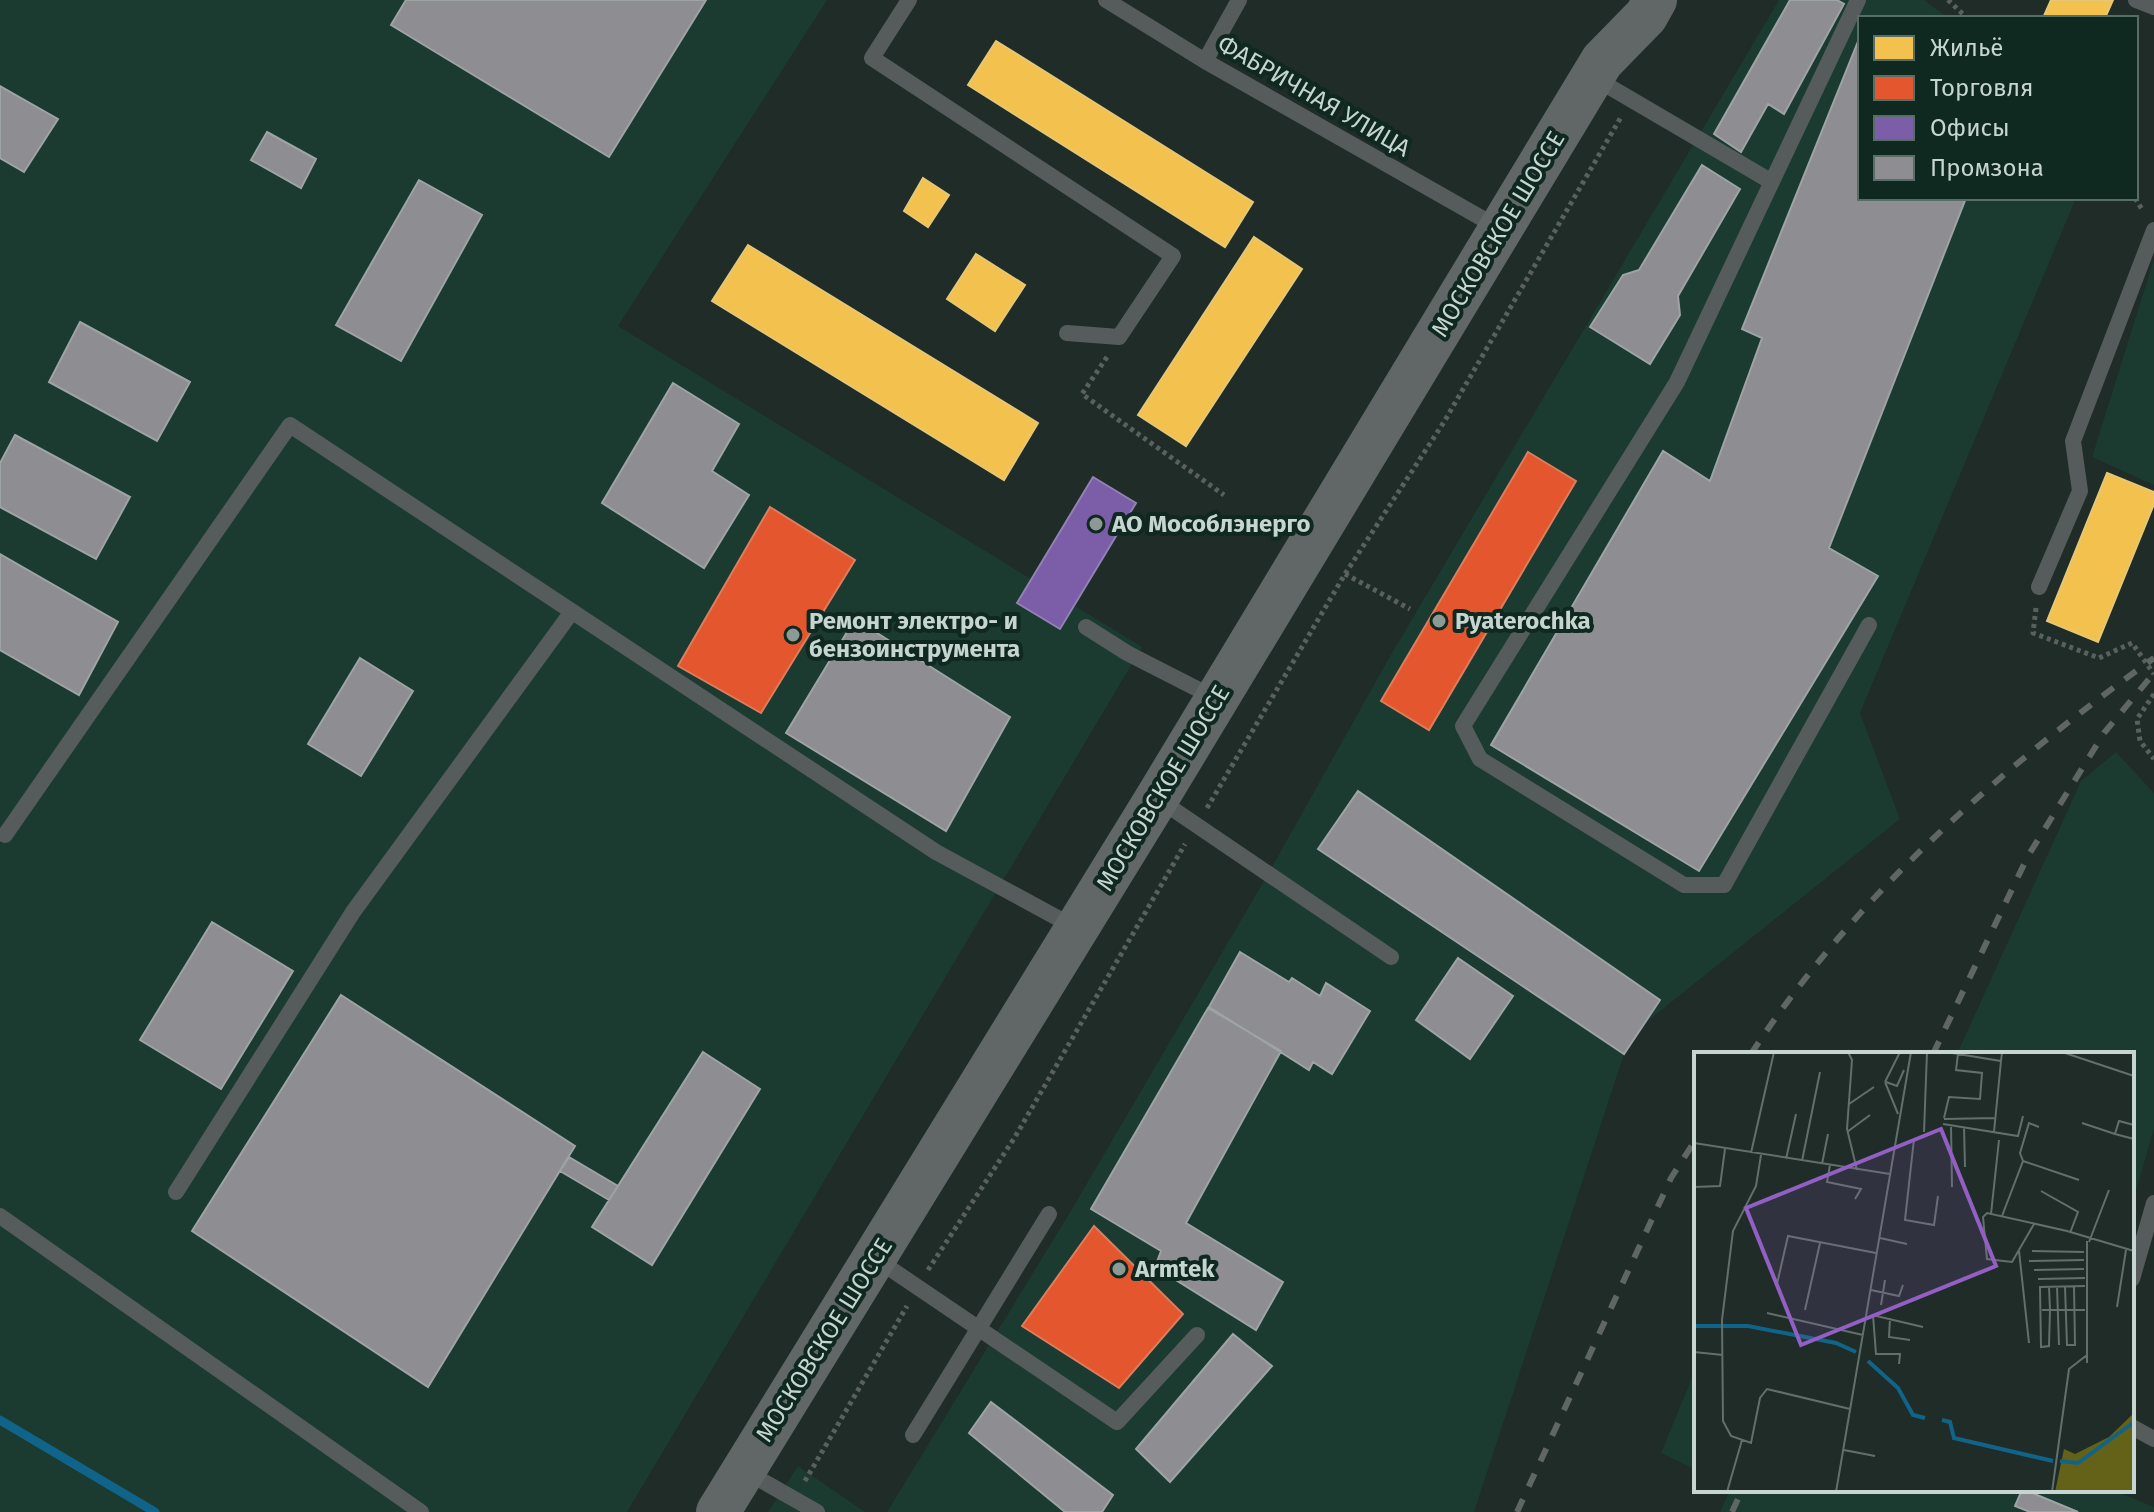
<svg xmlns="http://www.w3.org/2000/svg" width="2154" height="1512" font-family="'Fira Sans',sans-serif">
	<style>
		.built { fill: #1b3a30 }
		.homes { fill: #f2c14e; stroke: #e5c775; stroke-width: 2 }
		.shops { fill: #e4572e; stroke: #db7d5e; stroke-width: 2 }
		.offices { fill: #7b5ea7; stroke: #9282b3; stroke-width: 2 }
		.industry { fill: #8d8d92; stroke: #9ea3a4; stroke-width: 2 }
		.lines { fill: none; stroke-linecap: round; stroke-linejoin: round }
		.stream { stroke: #116489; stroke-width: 9 }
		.path { stroke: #59605e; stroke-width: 5; stroke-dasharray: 4 4; stroke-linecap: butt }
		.service { stroke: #565c5b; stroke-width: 16 }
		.secondary { stroke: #606766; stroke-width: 44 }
		.rail { stroke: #5f6664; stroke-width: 6; stroke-dasharray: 14 14; stroke-linecap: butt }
		.poi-dot { fill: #8c9a95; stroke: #0f2820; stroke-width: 3 }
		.labels { text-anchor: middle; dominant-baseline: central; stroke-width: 8; stroke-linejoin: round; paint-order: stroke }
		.street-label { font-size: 24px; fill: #c6d5cf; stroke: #0f2820 }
		.poi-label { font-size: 24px; font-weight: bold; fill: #c6d5cf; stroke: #0f2820; text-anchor: start }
		.inset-river { fill: none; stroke: #116489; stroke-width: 4 }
		.inset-road { fill: none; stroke: #62706b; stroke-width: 2 }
		.view { fill: #925fc4; fill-opacity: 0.15; stroke: #925fc4; stroke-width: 4 }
		.inset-edge { fill: none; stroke: #c6d5cf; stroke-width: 4 }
	</style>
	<rect width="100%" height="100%" fill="#1f2c28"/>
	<path class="built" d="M 0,0 L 827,0 L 618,326 L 1142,647 L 627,1512 L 0,1512 Z
		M 1779,0 L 1924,0 L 1948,18 L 1860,18 L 1860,198 L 2076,198 L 1860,713 L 1900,819 L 1649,1020 L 1624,1054 L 1474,1512 L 887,1512 L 1072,1209 L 1268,874 L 1389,658 Z
		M 2154,259 L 2154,485 L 2092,457 Z
		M 2116,752 L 2154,793 L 2154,1128 L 2132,1205 L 2132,1054 L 1957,1054 L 2081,781 Z
		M 1696,1368 L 1696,1470 L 1661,1453 Z
		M 798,1466 L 865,1512 L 768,1512 Z
		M 1730,1490 L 2113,1490 L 2154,1507 L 2154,1512 L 1720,1512 Z"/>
	<path class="homes" d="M 2051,0 L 2113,0 L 2105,18 L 2043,18 Z
		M 996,41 L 1253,202 L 1225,247 L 968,85 Z
		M 923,178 L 949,195 L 928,227 L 904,211 Z
		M 1254,237 L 1302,269 L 1186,446 L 1138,415 Z
		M 748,245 L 1038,423 L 1004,480 L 712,301 Z
		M 976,254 L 1025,285 L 995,331 L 947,299 Z
		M 2107,473 L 2154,492 L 2154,504 L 2098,642 L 2047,621 Z"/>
	<path class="shops" d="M 1528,452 L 1576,481 L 1429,730 L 1381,701 Z
		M 770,507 L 855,560 L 761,713 L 678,666 Z
		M 1094,1226 L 1183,1314 L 1119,1388 L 1022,1326 Z"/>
	<path class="offices" d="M 1093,477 L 1136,503 L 1060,629 L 1017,603 Z"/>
	<path class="industry" d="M 406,0 L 706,0 L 609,157 L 391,25 Z
		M 1790,0 L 1837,0 L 1844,4 L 1784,114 L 1768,104 L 1741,152 L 1714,134 Z
		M 1859,39 L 1860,198 L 1966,198 L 1829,548 L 1878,576 L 1699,871 L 1491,745 L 1663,451 L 1710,481 L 1762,338 L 1742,329 Z
		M 0,86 L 58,119 L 24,172 L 0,158 Z
		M 267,132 L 316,159 L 301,188 L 251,160 Z
		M 1702,165 L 1740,189 L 1678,296 L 1680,315 L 1650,364 L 1590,327 L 1623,275 L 1639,270 Z
		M 419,180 L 482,215 L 401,361 L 336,325 Z
		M 80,322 L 190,382 L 157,441 L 49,382 Z
		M 673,383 L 739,424 L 712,471 L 749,495 L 704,568 L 602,503 Z
		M 15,435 L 130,497 L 96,559 L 0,507 L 0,463 Z
		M 0,554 L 118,622 L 79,695 L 0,650 Z
		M 855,619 L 1010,717 L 946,831 L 786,733 Z
		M 360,658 L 413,691 L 361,776 L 308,744 Z
		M 1358,791 L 1660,1000 L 1624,1054 L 1318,849 Z
		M 212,922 L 293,971 L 221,1089 L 140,1040 Z
		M 1240,952 L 1289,982 L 1292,978 L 1320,996 L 1326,983 L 1370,1011 L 1332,1074 L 1313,1062 L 1309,1070 L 1209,1007 Z
		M 1458,958 L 1513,996 L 1470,1059 L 1416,1020 Z
		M 341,995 L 575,1146 L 428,1387 L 192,1231 Z
		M 1208,1008 L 1281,1051 L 1186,1223 L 1283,1282 L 1256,1330 L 1155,1267 L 1161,1251 L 1091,1209 Z
		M 703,1052 L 760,1089 L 652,1265 L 592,1227 Z
		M 569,1157 L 618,1186 L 609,1200 L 560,1171 Z
		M 1233,1334 L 1272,1366 L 1170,1482 L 1136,1449 Z
		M 991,1402 L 1113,1495 L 1102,1512 L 1065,1512 L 969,1433 Z
		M 2022,1490 L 2025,1490 L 2078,1512 L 2030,1512 L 2015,1506 Z"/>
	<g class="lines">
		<path class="stream" d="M 0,1420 L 155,1512"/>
		<path class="path" d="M 1948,0 L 1967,18
			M 2136,120 L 2136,123
			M 2135,198 L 2143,211
			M 1107,357 L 1082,394 L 1224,495
			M 1345,574 L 1410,609
			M 2036,608 L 2033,633 L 2099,658 L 2132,643 L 2154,674
			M 2154,694 L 2137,719 L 2140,741 L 2154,759
			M 1207,808 L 1345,574 L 1444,422 L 1621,117
			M 928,1270 L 1015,1137 L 1185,844
			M 805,1481 L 907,1306"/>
		<path class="service" d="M 909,0 L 872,58 L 1173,256 L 1119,337 L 1067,333
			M 1106,0 L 1205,61 L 1499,228
			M 1858,0 L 1677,382 L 1463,726 L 1480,759 L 1684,885 L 1724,885 L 1869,625
			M 2136,0 L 2154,7
			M 1205,61 L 1239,0
			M 1603,83 L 1772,182
			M 2039,587 L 2080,491 L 2073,441 L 2154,230
			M 1086,627 L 1127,653 L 1215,698
			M 1158,799 L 1391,957
			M 5,835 L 290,425 L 936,852 L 1076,928
			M 176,1192 L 353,912 L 571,613
			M 0,1216 L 421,1512
			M 876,1259 L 1117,1422 L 1197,1335
			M 2132,1279 L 2154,1203
			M 2132,1427 L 2154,1439
			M 913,1435 L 1049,1214
			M 745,1471 L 817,1512"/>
		<path class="secondary" d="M 718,1512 L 1157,798 L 1602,61 L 1646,16 L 1655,0"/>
		<path class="rail" d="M 1751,1054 C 1854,896 2001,768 2154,658
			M 1933,1054 L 2028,856 L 2104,733 L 2154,673
			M 1517,1512 L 1671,1178 L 1696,1139
			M 1732,1512 L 1742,1490"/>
	</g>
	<g class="poi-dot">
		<circle cx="1096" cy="524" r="8"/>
		<circle cx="1439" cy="621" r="8"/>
		<circle cx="793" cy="635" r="8"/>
		<circle cx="1119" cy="1269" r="8"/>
	</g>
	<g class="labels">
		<g class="street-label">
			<text transform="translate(1314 96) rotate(30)">ФАБРИЧНАЯ УЛИЦА</text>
			<text transform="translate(1498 234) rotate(-59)">МОСКОВСКОЕ ШОССЕ</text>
			<text transform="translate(1163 788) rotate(-59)">МОСКОВСКОЕ ШОССЕ</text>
			<text transform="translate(824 1340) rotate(-58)">МОСКОВСКОЕ ШОССЕ</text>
		</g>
		<g class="poi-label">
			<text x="1112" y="524">АО Мособлэнерго</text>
			<text x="809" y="621">Ремонт электро- и<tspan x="809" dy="28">бензоинструмента</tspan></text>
			<text x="1455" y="621">Pyaterochka</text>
			<text x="1135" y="1269">Armtek</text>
		</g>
	</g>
	<g transform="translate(1694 1052)">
		<rect width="440" height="440" fill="#1f2c28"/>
		<path d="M 440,361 L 440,440 L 361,440 L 370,397 L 381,402 L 415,385 Z" fill="#646218"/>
		<path class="inset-river" d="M 0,274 L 54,274 L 142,291 L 162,300M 174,309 L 204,336 L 219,363 L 231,366M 248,368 L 256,370 L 260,386 L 359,409M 366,409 L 384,411 L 440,370"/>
		<path class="inset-road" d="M 154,0 L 158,8 L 153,77 L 163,118M 252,0 L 307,9 L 308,0M 368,0 L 440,24M 191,30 L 204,62M 191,30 L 206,0M 192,30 L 203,34 L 210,18M 155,52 L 180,35M 250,66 L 255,45 L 286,47 L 288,21 L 262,18 L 264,2M 250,67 L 301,66M 388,71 L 421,82M 249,72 L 324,84 L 329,64M 257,73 L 258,135M 440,73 L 425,69 L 421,82 L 440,87M 270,75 L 271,115M 153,80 L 176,63M 230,80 L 233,0M 300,80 L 307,9M 220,87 L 211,168 L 240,173 L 244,144M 0,91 L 196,122M 57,101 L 80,0M 67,103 L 62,134 L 39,179 L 28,268 L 29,369 L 37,384 L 57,391 L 66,346 L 73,337 L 156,357M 92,107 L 102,62M 108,109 L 126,20M 329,109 L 385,128M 128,112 L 134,82M 136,113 L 133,130 L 167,137 L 161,147M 0,135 L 26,134 L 31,97M 347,139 L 384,160 L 376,181M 297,162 L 305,88M 308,164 L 329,109 L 326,101 L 335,71 L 345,75M 340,172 L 318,210 L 293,207 L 289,165 L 293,161 L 373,179 L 440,199M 186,186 L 213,192M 395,190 L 415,138M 325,199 L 335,291M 338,199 L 390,200M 335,209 L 390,208M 340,218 L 390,217M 344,227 L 391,226M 83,232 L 94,184 L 182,201M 391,234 L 346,235 L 347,295 L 355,294 L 356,258 L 391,258M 363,235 L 365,293M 371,235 L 373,293 L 381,293 L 380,235M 177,238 L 205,244 L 209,233M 187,253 L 191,228M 423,255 L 432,198M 111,258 L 126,191M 348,258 L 356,258 L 355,235M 73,261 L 169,283M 178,263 L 229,275M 179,263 L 182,302 L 206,302 L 205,312M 196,266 L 195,285 L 216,288M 0,300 L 29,303M 393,311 L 393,189M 150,398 L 181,404M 33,440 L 48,388M 142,440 L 217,0M 358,440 L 375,317 L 393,303"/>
		<path class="view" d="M 247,77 L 302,214 L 107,293 L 52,156 Z"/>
		<rect width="440" height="440" class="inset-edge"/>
	</g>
	<rect x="1858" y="16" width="280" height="184" fill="#0f2820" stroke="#586d66" stroke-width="2"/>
	<rect x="1874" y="36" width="40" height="24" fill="#f2c14e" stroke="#586d66" stroke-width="2"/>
	<text x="1930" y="56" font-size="24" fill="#c6d5cf">Жильё</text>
	<rect x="1874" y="76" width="40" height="24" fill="#e4572e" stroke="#586d66" stroke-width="2"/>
	<text x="1930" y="96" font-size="24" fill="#c6d5cf">Торговля</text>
	<rect x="1874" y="116" width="40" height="24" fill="#7b5ea7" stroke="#586d66" stroke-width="2"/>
	<text x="1930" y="136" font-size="24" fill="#c6d5cf">Офисы</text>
	<rect x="1874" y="156" width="40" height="24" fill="#8d8d92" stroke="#586d66" stroke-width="2"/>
	<text x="1930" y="176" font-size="24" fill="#c6d5cf">Промзона</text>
</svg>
